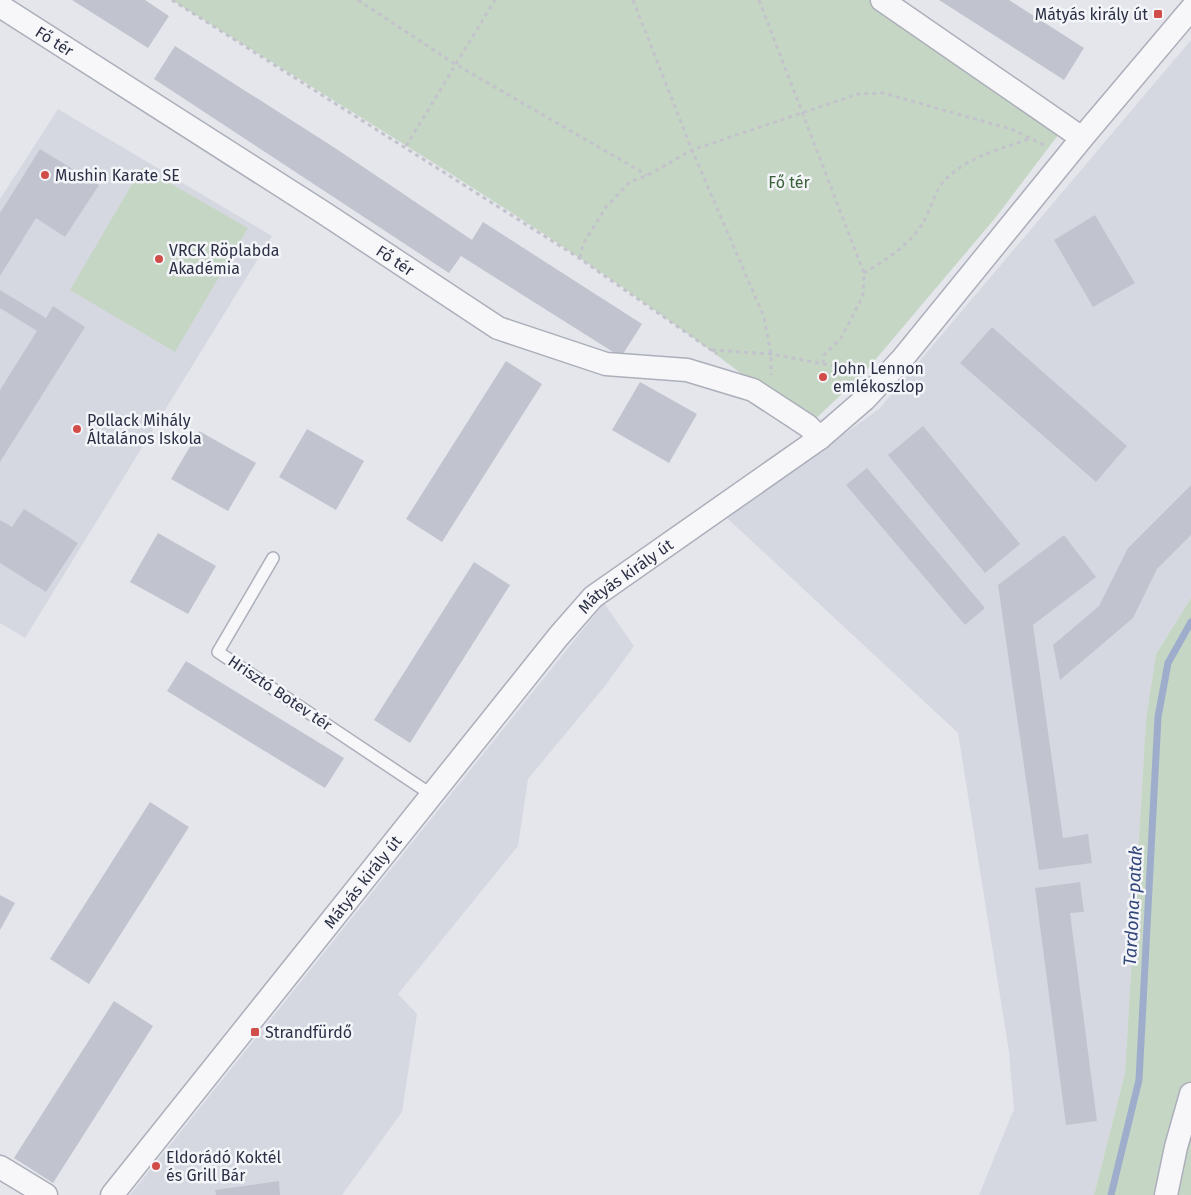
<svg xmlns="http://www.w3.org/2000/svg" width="1191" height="1195" font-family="'Fira Sans',sans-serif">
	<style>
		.built { fill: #d6d8e1 }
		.green { fill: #c6d6c5 }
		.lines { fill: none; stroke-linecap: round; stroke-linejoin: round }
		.stream { stroke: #9fadcc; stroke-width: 7 }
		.building { fill: #c1c4cf }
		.lane-casing { stroke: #acafba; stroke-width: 14 }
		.street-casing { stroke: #acafba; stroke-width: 25 }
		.path { stroke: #c2c3cb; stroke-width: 3; stroke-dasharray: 4 4; stroke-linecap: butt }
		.lane { stroke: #f7f7fa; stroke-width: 11 }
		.street { stroke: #f7f7fa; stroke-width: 22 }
		.poi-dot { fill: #d14d49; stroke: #f4f5f9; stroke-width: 2 }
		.labels { text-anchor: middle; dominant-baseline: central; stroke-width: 5; stroke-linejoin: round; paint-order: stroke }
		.poi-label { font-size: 16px; fill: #2b3045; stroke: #f4f5f9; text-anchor: start }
		.street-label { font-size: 16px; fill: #2b3045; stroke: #f4f5f9 }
		.park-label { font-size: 16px; fill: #396138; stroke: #f4f5f9 }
		.water-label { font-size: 18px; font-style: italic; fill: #34477a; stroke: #f4f5f9 }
	</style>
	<rect width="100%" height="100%" fill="#e4e6ec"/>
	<path class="built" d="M 1191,40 L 1191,598 L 1156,654 L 1146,719 L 1125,1073 L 1094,1195 L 979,1195 L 1014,1109 L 1009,1052 L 958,733 L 727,518 L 879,409 Z
		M 58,109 L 272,236 L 25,638 L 0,623 L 0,199 Z
		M 604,603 L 634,646 L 605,686 L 528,779 L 518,846 L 398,994 L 417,1014 L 402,1112 L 342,1195 L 130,1195 Z"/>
	<path class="green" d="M 172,0 L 882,0 L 1065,126 L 996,217 L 865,372 L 808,426 C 610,265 388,135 172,0 Z
		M 142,167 L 248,228 L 175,352 L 70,290 Z
		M 1191,598 L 1191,1195 L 1094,1195 L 1125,1073 L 1146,719 L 1156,654 Z"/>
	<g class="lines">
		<path class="stream" d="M 1111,1195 L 1139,1080 L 1158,717 L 1168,663 L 1191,622"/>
	</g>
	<path class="building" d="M 72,0 L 145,0 L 169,16 L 148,48 Z
		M 939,0 L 1009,0 L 1084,48 L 1064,80 Z
		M 175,46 L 335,148 L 472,240 L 483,222 L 642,324 L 621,357 L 461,256 L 449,273 L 154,79 Z
		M 40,149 L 99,185 L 65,237 L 36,218 L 0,276 L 0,213 Z
		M 1095,215 L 1135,283 L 1093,307 L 1054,240 Z
		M 0,290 L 46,318 L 53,306 L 85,327 L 0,462 L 0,390 L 37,331 L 0,308 Z
		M 992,327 L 1127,446 L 1096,482 L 960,363 Z
		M 506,361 L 542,384 L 442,542 L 406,519 Z
		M 640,382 L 697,414 L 669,463 L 612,430 Z
		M 923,426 L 1020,544 L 985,573 L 888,455 Z
		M 307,429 L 364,461 L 336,510 L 279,477 Z
		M 199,431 L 256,463 L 228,511 L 171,479 Z
		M 867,468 L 985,608 L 965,625 L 846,485 Z
		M 1191,485 L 1191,535 L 1157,569 L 1133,618 L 1060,680 L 1053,645 L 1099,606 L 1128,548 Z
		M 24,509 L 78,543 L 46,592 L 0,563 L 0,520 L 12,527 Z
		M 158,533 L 216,566 L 188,614 L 130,582 Z
		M 1064,535 L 1096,577 L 1033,625 L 1063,838 L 1088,834 L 1092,863 L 1039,870 L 998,585 Z
		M 474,562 L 510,585 L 410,743 L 374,720 Z
		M 186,661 L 344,758 L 325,788 L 167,691 Z
		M 150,802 L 189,827 L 89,984 L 50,959 Z
		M 1080,882 L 1084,912 L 1070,913 L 1097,1121 L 1066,1125 L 1035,888 Z
		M 0,895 L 15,903 L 0,930 Z
		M 114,1001 L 153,1026 L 53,1183 L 14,1158 Z
		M 279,1181 L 280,1195 L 216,1195 L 215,1190 Z"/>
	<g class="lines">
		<defs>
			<path id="lane" d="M 273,558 L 218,652 L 432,795"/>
			<g id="street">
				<path d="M 882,0 L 1082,138"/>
				<path id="s1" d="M 0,6 L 324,213 L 498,328 L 606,364 L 687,370 L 753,390 L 808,426 L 820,438"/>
				<path d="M 0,1167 L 46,1195"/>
				<path id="s2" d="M 112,1195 L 558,637 L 593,597 L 820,438 L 865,399 L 903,358 L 1082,138 L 1191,9"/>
				<path d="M 1166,1195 L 1176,1147 L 1191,1094"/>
			</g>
		</defs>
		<use href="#lane" class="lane-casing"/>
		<use href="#street" class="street-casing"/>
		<path class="path" d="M 172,0 L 579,258 L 717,354
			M 358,0 L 455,64 L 647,175
			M 633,0 L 692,150 L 764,317 L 771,354 L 771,375
			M 759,0 L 864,273 L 863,296 L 841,338 L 824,355 L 823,363
			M 406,146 L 495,0
			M 580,258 L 583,244 L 606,207 L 630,182 L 648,175 L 692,150 L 858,94 L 883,93 L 1011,129 L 1046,146
			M 864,273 C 886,260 911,244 924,221 C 931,209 935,190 945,180 C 967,157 1000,149 1029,139
			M 712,350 L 771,354 L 862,371"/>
		<use href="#lane" class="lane"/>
		<use href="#street" class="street"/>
	</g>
	<g class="poi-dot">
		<rect x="1153" y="9" width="10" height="10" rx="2.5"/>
		<circle cx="45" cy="175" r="5"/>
		<circle cx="159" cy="259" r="5"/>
		<circle cx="823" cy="377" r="5"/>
		<circle cx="77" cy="429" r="5"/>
		<rect x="250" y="1027" width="10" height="10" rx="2.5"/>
		<circle cx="156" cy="1166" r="5"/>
	</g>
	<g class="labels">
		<g class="poi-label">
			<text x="1148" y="14" text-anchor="end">Mátyás király út</text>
			<text x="55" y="175">Mushin Karate SE</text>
			<text x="169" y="250">VRCK Röplabda<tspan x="169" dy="18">Akadémia</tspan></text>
			<text x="833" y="368">John Lennon<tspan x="833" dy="18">emlékoszlop</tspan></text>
			<text x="87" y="420">Pollack Mihály<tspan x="87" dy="18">Általános Iskola</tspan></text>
			<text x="265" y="1032">Strandfürdő</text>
			<text x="166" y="1157">Eldorádó Koktél<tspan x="166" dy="18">és Grill Bár</tspan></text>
		</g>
		<g class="street-label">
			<text stroke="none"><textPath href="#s1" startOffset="65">Fő tér</textPath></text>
			<text stroke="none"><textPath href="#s1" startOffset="470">Fő tér</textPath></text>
			<text stroke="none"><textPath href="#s2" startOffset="806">Mátyás király út</textPath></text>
			<text transform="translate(280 693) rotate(34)">Hrisztó Botev tér</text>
			<text stroke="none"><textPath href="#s2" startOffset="401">Mátyás király út</textPath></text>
		</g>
		<g class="park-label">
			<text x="789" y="182">Fő tér</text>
		</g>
		<g class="water-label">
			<text transform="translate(1133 906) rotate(-87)">Tardona-patak</text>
		</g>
	</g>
</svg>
